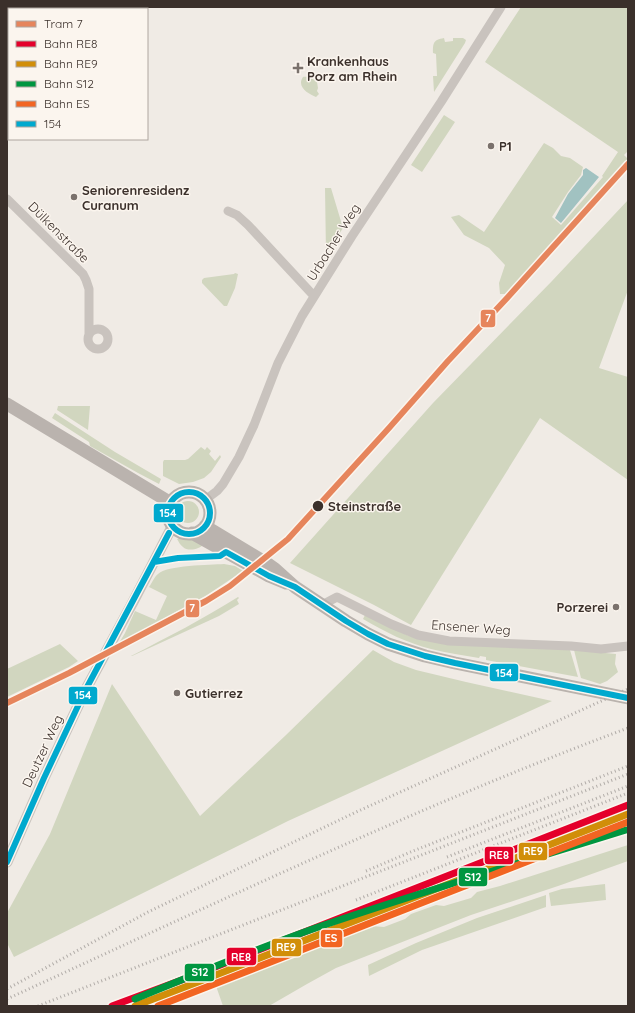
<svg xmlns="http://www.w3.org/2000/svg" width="635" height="1013" font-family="Quicksand,sans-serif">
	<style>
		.green { fill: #d1d6bf }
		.water { fill: #a1c2c1 }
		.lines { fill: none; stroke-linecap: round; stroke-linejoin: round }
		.minor { stroke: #c9c3be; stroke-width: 9 }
		.tertiary { stroke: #c9c3be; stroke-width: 11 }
		.secondary { stroke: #bab3ae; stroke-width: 13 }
		.rail { stroke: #b1aca8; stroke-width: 3; stroke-dasharray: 1 3; stroke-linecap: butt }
		.bus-1-casing { stroke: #fbf5ee; stroke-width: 9 }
		.bus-1 { stroke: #00a9ce; stroke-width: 6 }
		.rail-1-casing { stroke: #fbf5ee; stroke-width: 10 }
		.rail-2-casing { stroke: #fbf5ee; stroke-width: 10 }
		.rail-3-casing { stroke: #fbf5ee; stroke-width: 10 }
		.rail-4-casing { stroke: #fbf5ee; stroke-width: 10 }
		.rail-1 { stroke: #e4002b; stroke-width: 7 }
		.rail-2 { stroke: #d18e09; stroke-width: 7 }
		.rail-3 { stroke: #009640; stroke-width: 7 }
		.rail-4 { stroke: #f26522; stroke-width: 7 }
		.tram-1-casing { stroke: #fbf5ee; stroke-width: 9 }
		.tram-1 { stroke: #e6855c; stroke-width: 6 }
		.poi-dot { fill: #7a716c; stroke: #fbf5ee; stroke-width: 1.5 }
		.stop-dot { fill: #3b302b; stroke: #fbf5ee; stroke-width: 1.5 }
		.labels { text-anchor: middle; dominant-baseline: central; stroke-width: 3; stroke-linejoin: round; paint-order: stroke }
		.poi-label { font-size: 13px; font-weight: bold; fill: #3b302b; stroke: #fbf5ee; text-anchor: start }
		.street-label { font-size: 13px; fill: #3b302b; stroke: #fbf5ee }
		.stop-label { font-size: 13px; font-weight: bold; fill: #3b302b; stroke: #fbf5ee; text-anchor: start }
		.line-badge { stroke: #fbf5ee; stroke-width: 1.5 }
		.badge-label { font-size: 11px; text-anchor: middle; font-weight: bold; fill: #fff }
	</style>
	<rect width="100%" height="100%" fill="#f0ebe5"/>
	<path class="green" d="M 521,7 L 628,7 L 628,151 L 624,155 L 628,159 L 604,185 L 566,230 L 508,294 L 500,294 L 499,283 L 505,265 L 489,248 L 464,235 L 451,217 L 459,215 L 484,232 L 544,143 L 553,148 L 561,156 L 570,158 L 583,167 L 581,175 L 568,192 L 552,217 L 561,225 L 603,177 L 602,176 L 618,152 L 485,62 Z
		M 444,38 L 445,42 L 453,41 L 453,38 L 463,38 L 466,40 L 465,43 L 434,92 L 433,76 L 437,76 L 436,54 L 433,53 C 433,43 433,40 444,38 Z
		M 303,77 C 307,76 314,79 317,82 L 318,88 L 317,91 L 319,94 L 316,97 C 309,94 296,87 303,77 Z
		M 444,115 L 455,122 L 422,172 L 411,165 Z
		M 325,188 L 331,188 L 343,228 L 326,254 Z
		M 628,200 L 628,290 L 599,368 L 628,377 L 628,480 L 540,418 L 411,625 L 374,605 L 290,563 L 433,403 L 552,281 Z
		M 235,273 L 238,274 L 235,288 L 227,306 L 224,306 L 202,283 L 202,280 L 204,278 L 234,274 Z
		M 58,406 L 90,406 L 88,430 L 57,410 Z
		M 55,413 L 115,452 L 161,479 L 159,484 L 138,473 L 90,446 L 89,442 L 52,418 Z
		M 201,447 L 205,450 L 207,447 L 211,451 L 209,454 L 215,461 L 220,455 L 221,457 L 211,472 L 204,478 L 193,482 L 179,484 L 163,476 L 163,462 L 164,460 L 185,460 L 188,459 Z
		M177 512a11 11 0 1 1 22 0a11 11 0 1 1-22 0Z
		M 188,537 L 204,544 C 200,549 188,552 183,547 C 180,545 179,542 177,539 L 180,538 Z
		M 224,564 L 235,566 L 243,571 L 207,595 L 119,643 L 125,633 L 135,611 L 156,620 L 167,596 L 149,587 C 152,583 154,577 158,574 C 167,565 210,565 224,564 Z
		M 238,597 L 239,598 L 237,600 L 239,604 L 219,616 L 132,656 L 131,656 C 168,637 203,619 238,597 Z
		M 365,615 L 409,636 L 570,650 L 578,677 L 486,660 L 486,657 L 480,656 L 479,658 C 463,655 447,653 431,649 C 407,643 385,632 363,619 Z
		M 60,644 L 78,661 L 69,667 L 7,697 L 7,669 Z
		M 373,650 L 394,662 L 416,670 L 466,682 L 552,701 L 288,821 L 14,957 L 7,943 L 7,913 L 50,834 L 112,684 L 200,816 L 286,735 Z
		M 574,650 L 616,654 L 615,664 L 618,672 L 607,681 L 600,684 L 581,678 Z
		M 628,845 L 628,861 L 561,885 L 471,915 L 336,968 L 307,984 L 269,1006 L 223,1006 L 216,986 L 278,958 L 296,957 L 372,926 L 384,927 L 405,919 L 411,914 L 436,905 L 444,906 L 471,898 L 477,892 L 500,886 Z
		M 605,884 L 606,900 L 551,906 L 549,893 L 562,889 Z
		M 546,895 L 546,907 L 422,950 L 369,976 L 368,965 L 416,943 L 477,918 Z"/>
	<path class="water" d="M 586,168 L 599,177 L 561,223 L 555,218 L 568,194 L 583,175 L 583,170 Z"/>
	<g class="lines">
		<path class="minor" d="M 7,199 L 83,274 L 86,280 L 89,289 L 89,335
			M 228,211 L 237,215 L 248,225 L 314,296
			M88 339a10 10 0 1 1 20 0a10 10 0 1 1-20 0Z
			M 205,500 L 217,491 L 223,484 L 239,457 L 254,425 L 278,363 L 302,316 L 352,236 L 441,102 L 501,7
			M 322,605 L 337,597 L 391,624 L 418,635 L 449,641 L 571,646 L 601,649 L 628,646"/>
		<path class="tertiary" d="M 7,862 L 44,778 L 86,689 L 133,602 L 173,525"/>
		<path class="secondary" d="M 7,404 L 171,503
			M168 513a21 21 0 1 1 42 0a21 21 0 1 1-42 0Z
			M 205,526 L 268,564 L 275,569 L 295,587 L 346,621 L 368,634 L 388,644 L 425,656 L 455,663 L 628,698
			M 192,533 L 269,576 L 286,583"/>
		<path class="rail" d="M 447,857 L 628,786
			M 366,871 L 413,851 L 628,766
			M 356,900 L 628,793
			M 7,989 L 148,912 L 354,813 L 628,689
			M 7,999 C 212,905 416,807 628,728
			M 38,1006 L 205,940 L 628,774"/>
		<defs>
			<path id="bus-1" d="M168 513a21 21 0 1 1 42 0a21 21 0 1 1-42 0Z
				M 154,562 L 178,558 L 220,556 L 226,552 L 269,576 L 295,587 L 346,621 L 368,634 L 388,644 L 425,656 L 455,663 L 628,698
				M 7,862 L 44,778 L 86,689 L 169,533"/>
		</defs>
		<use href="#bus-1" class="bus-1-casing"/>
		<use href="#bus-1" class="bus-1"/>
		<defs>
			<path id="rail-1" d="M 112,1006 L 195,975 L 628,805"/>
			<path id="rail-2" d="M 135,1006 L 198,982 L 628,814"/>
			<path id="rail-3" d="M 135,999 C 193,975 251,951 310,930 C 414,894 520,863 626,830"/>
			<path id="rail-4" d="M 158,1006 L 628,822"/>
		</defs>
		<use href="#rail-1" class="rail-1-casing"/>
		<use href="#rail-2" class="rail-2-casing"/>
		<use href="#rail-3" class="rail-3-casing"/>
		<use href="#rail-4" class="rail-4-casing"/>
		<use href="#rail-1" class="rail-1"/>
		<use href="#rail-2" class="rail-2"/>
		<use href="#rail-3" class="rail-3"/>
		<use href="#rail-4" class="rail-4"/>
		<defs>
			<path id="tram-1" d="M 7,703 L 69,673 L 206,601 L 230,586 L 288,539 L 389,428 L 448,361 L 508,297 L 628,164"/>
		</defs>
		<use href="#tram-1" class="tram-1-casing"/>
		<use href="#tram-1" class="tram-1"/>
	</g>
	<g class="poi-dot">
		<path d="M296 62h4v4h4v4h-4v4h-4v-4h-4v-4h4z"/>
		<circle cx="491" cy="146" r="4"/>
		<circle cx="74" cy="197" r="4"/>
		<circle cx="616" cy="607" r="4"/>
		<circle cx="177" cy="693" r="4"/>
	</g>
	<circle class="stop-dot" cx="318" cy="506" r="6"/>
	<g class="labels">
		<g class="poi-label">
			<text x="307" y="61">Krankenhaus<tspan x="307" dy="15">Porz am Rhein</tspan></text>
			<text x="499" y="146">P1</text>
			<text x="82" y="190">Seniorenresidenz<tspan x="82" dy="15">Curanum</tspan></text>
			<text x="608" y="607" text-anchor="end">Porzerei</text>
			<text x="185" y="693">Gutierrez</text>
		</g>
		<g class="street-label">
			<text transform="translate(59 232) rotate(45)">Dülkenstraße</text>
			<text transform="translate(333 242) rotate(-58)">Urbacher Weg</text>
			<text transform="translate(471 627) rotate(4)">Ensener Weg</text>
			<text transform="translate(42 751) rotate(-65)">Deutzer Weg</text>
		</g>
		<g class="stop-label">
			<text x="328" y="506">Steinstraße</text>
		</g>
	</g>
	<g class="line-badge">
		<rect x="480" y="309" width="16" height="19" rx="4" fill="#e6855c"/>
		<rect x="153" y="503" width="31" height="20" rx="4" fill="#00a9ce"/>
		<rect x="185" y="599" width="15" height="19" rx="4" fill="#e6855c"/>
		<rect x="489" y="663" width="30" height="19" rx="4" fill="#00a9ce"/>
		<rect x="68" y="686" width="30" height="19" rx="4" fill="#00a9ce"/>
		<rect x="518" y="842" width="30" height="19" rx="4" fill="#d18e09"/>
		<rect x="484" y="846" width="30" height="19" rx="4" fill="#e4002b"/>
		<rect x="458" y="867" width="30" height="20" rx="4" fill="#009640"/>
		<rect x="320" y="929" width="23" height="19" rx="4" fill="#f26522"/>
		<rect x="271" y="938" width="31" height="19" rx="4" fill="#d18e09"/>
		<rect x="226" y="947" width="31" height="19" rx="4" fill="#e4002b"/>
		<rect x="184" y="963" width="31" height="19" rx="4" fill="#009640"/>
	</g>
	<g class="badge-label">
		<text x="488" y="322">7</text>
		<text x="168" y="517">154</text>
		<text x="192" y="612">7</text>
		<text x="504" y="677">154</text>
		<text x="83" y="699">154</text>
		<text x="533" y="855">RE9</text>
		<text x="499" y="859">RE8</text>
		<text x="473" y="881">S12</text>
		<text x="331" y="942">ES</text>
		<text x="286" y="951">RE9</text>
		<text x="241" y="961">RE8</text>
		<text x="200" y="976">S12</text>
	</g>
	<rect width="635" height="1013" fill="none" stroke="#3b302b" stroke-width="16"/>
	<rect x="8" y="8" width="140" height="132" fill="#fbf5ee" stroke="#aea6a0"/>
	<rect x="16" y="21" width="20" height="6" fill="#e6855c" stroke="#aea6a0"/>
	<text x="44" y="28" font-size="12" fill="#3b302b">Tram 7</text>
	<rect x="16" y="41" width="20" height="6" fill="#e4002b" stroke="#aea6a0"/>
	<text x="44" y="48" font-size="12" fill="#3b302b">Bahn RE8</text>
	<rect x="16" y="61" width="20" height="6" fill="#d18e09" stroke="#aea6a0"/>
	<text x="44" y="68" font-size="12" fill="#3b302b">Bahn RE9</text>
	<rect x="16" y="81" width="20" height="6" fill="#009640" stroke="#aea6a0"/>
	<text x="44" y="88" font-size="12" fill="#3b302b">Bahn S12</text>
	<rect x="16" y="101" width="20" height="6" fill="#f26522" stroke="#aea6a0"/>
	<text x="44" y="108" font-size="12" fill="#3b302b">Bahn ES</text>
	<rect x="16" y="121" width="20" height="6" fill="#00a9ce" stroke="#aea6a0"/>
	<text x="44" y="128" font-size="12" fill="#3b302b">154</text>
</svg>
